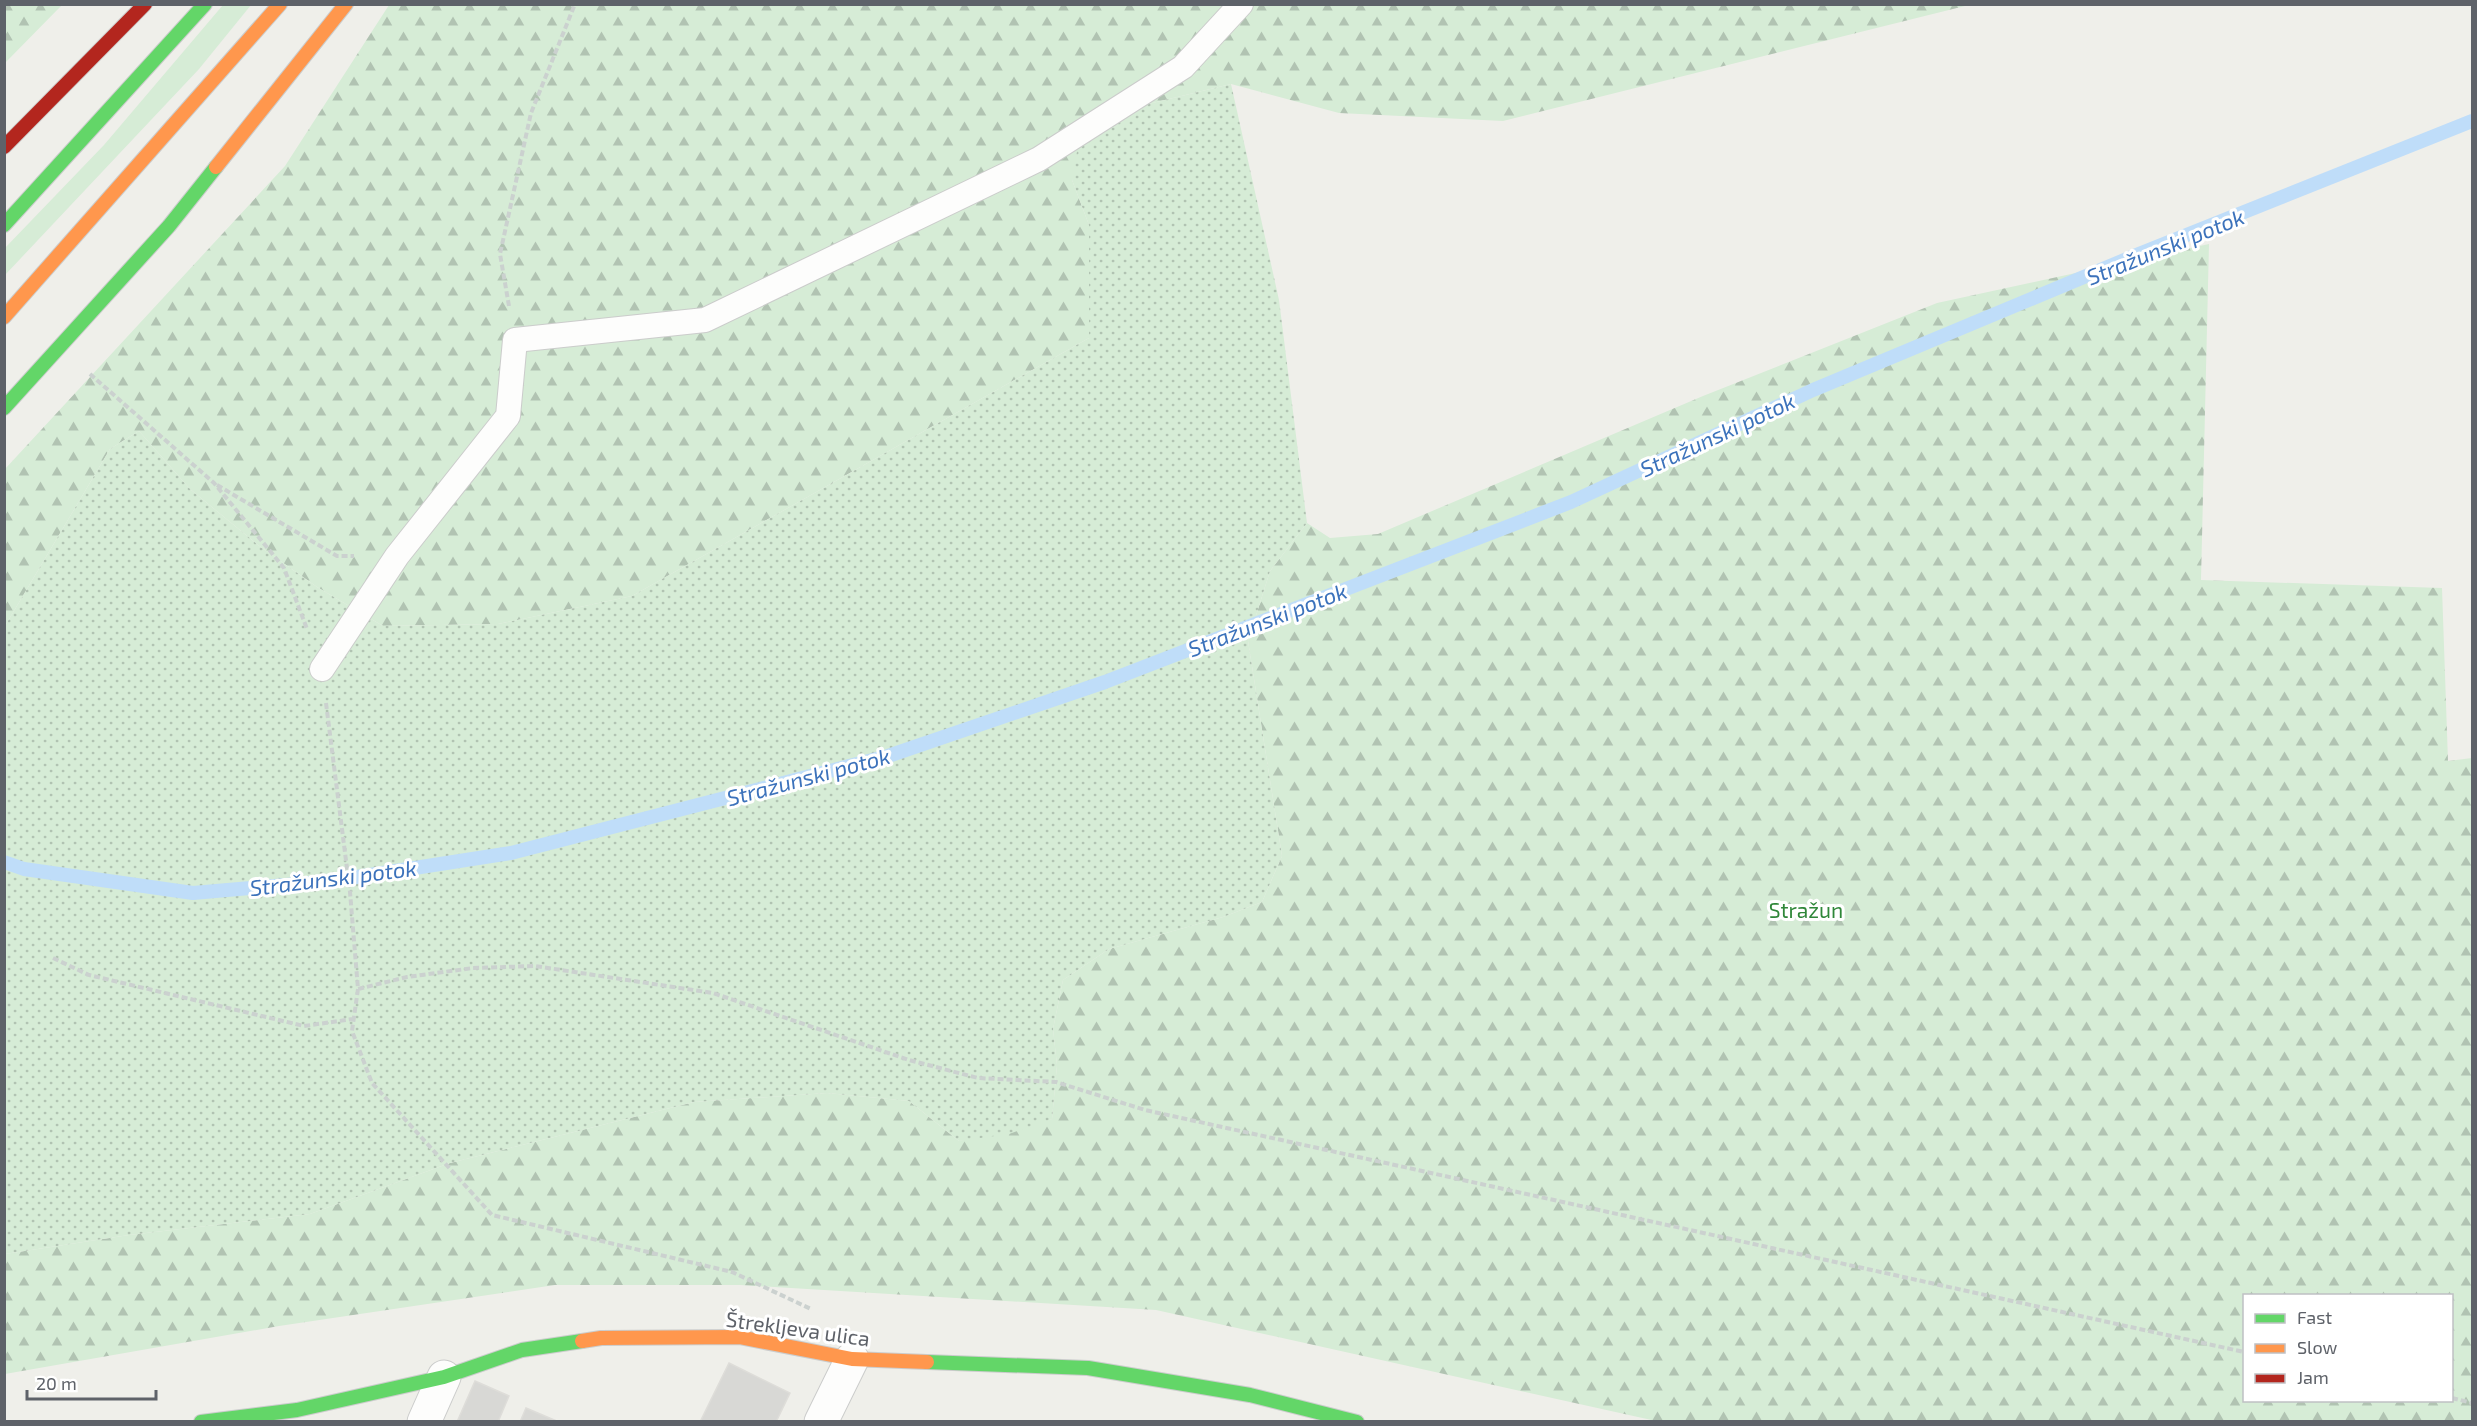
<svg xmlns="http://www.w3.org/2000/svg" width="2477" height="1426" font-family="'Exo 2',sans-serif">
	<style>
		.grass { fill: #d6ecd6 }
		.forest { fill: url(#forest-firs); fill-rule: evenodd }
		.park { fill: url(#park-dots) }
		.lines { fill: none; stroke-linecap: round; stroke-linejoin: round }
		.stream { stroke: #bfddf9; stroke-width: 14 }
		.building { fill: #d8d8d5; stroke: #deddd9; stroke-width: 1.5 }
		.lane-casing { stroke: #cbcccb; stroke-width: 26 }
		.street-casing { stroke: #cbcccb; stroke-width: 35 }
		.fast-casing { stroke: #cbcccc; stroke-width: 16 }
		.slow-casing { stroke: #cbcccc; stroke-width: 16 }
		.jam-casing { stroke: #cbcccc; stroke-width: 16 }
		.path { stroke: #cbd1cf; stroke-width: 4; stroke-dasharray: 6 3; stroke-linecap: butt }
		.lane { stroke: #fdfdfc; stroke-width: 24 }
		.street { stroke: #fdfdfc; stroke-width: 33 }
		.fast { stroke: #63d668; stroke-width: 14 }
		.slow { stroke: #ff974d; stroke-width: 14 }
		.jam { stroke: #b3261e; stroke-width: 14 }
		.labels { text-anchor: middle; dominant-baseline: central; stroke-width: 6; stroke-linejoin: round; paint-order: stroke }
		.park-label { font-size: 21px; fill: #2f8739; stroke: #fff }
		.street-label { font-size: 21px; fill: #5e6269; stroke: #fff }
		.water-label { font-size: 22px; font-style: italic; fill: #3c72bb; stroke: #fff }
	</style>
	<defs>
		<pattern id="forest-firs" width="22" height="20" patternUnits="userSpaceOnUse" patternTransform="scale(1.5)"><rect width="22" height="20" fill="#d6ecd6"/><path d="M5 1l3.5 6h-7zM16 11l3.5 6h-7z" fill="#b1c3b2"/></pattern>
		<pattern id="park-dots" width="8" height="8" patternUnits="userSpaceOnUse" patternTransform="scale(1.5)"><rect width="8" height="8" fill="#d6ecd6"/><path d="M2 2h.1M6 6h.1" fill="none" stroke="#b1c3b2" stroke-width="1.8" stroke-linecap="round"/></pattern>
	</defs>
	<rect width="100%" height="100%" fill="#efefea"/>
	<path class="grass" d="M 223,5 L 251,5 L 199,69 L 5,275 L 5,248 L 104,145 Z"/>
	<path class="forest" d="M 5,4 L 62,5 L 5,63 L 4,5 Z
		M 389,5 L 1969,5 L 1503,121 L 1339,113 L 1231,84 L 1136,107 L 1072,180 L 1089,225 L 1089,338 L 632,596 L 498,624 L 383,626 L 317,587 L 258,545 L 190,489 L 139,431 L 110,449 L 5,626 L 5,469 L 285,166 Z
		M 2209,244 L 2201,580 L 2442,588 L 2448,761 L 2472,758 L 2472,1421 L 1656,1421 L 1156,1310 L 740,1285 L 555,1285 L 279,1326 L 5,1374 L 5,1254 L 129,1235 L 310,1214 L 450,1163 L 694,1102 L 827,1093 L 909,1101 L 959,1141 L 1052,1119 L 1057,1065 L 1053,1029 L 1063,980 L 1109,949 L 1223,917 L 1262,902 L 1282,856 L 1248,641 L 1270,571 L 1307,523 L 1330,538 L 1378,534 L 1703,396 L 1937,303 ZM 2244,1296 L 2452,1296 L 2452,1400 L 2244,1400 Z"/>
	<path class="park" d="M 1231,84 L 1279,300 L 1307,523 L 1270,571 L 1248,641 L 1282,856 L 1262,902 L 1223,917 L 1109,949 L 1063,980 L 1053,1029 L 1057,1065 L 1052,1119 L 1009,1134 L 959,1141 L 909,1101 L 827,1093 L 694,1102 L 450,1163 L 310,1214 L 129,1235 L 5,1254 L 5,626 L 110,449 L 139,431 L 190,489 L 258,545 L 317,587 L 383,626 L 498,624 L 632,596 L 1089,338 L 1089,225 L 1072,180 L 1078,146 L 1136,107 Z"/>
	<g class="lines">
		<path class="stream" d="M 4,862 L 24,869 L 193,893 L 331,881 L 511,853 L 888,756 L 1105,682 L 1571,502 L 1813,390 L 2134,256 L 2472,121"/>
	</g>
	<path class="building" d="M 729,1363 L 790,1393 L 776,1422 L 700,1422 Z
		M 475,1381 L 509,1396 L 498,1422 L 457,1422 Z
		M 526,1408 L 559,1422 L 520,1422 Z"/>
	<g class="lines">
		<defs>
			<path id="lane" d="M 322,669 L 397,556 L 508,416 L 515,340 L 705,320 L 1039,159 L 1183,67 L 1241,4"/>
			<path id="street" d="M 424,1422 L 444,1377
				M 821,1422 L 852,1359"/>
			<path id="fast" d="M 4,225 L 205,4
				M 4,408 L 169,226 L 216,167
				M 927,1362 L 1088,1368 L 1250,1395 L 1357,1422
				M 201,1422 L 297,1410 L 444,1377 L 522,1350 L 582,1341"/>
			<path id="slow" d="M 216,167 L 346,4
				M 4,317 L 280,4
				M 582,1341 L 601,1338 L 739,1337 L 852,1359 L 927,1362"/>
			<path id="jam" d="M 4,147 L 145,4"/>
		</defs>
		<use href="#lane" class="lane-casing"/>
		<use href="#street" class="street-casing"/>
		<use href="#fast" class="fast-casing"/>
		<use href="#slow" class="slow-casing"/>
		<use href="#jam" class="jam-casing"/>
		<path class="path" d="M 509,306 L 500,254 L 531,113 L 575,4
			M 90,374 L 214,483 L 284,568 L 307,629
			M 217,485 L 337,556 L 354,556
			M 326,703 L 350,892 L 358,989 L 407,977 L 473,968 L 535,966 L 713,993 L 909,1060 L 978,1078 L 1056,1082 L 1145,1110 L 2244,1352
			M 53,958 L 89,975 L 304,1026 L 353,1019
			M 358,989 L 352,1031 L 372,1083 L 492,1215 L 732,1272 L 811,1309
			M 2452,1398 L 2472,1403"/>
		<use href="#lane" class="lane"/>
		<use href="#street" class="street"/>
		<use href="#fast" class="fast"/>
		<use href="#slow" class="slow"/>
		<use href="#jam" class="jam"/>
	</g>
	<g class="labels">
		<g class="park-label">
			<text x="1806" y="909">Stražun</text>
		</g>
		<g class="street-label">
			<text transform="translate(798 1328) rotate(8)">Štrekljeva ulica</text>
		</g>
		<g class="water-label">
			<text transform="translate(2165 246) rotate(-22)">Stražunski potok</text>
			<text transform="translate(1717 434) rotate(-25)">Stražunski potok</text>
			<text transform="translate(1267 619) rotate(-21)">Stražunski potok</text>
			<text transform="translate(808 776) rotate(-15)">Stražunski potok</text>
			<text transform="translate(333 877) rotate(-7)">Stražunski potok</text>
		</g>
	</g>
	<rect width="2477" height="1426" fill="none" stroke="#5e6269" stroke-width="12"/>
	<rect x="2243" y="1294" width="210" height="108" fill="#ffffff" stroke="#bfc0c3" stroke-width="1.5"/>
	<rect x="2255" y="1314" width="30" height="9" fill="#63d668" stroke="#bfc0c3" stroke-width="1.5"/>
	<text x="2297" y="1324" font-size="18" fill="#5e6269">Fast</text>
	<rect x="2255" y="1344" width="30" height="9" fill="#ff974d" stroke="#bfc0c3" stroke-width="1.5"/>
	<text x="2297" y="1354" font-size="18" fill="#5e6269">Slow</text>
	<rect x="2255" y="1374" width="30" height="9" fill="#b3261e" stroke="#bfc0c3" stroke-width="1.5"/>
	<text x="2297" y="1384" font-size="18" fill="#5e6269">Jam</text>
	<path d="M27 1390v9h129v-9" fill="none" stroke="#5e6269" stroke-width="3"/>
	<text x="36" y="1390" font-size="18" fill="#5e6269" stroke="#ffffff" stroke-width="4.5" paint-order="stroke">20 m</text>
</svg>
